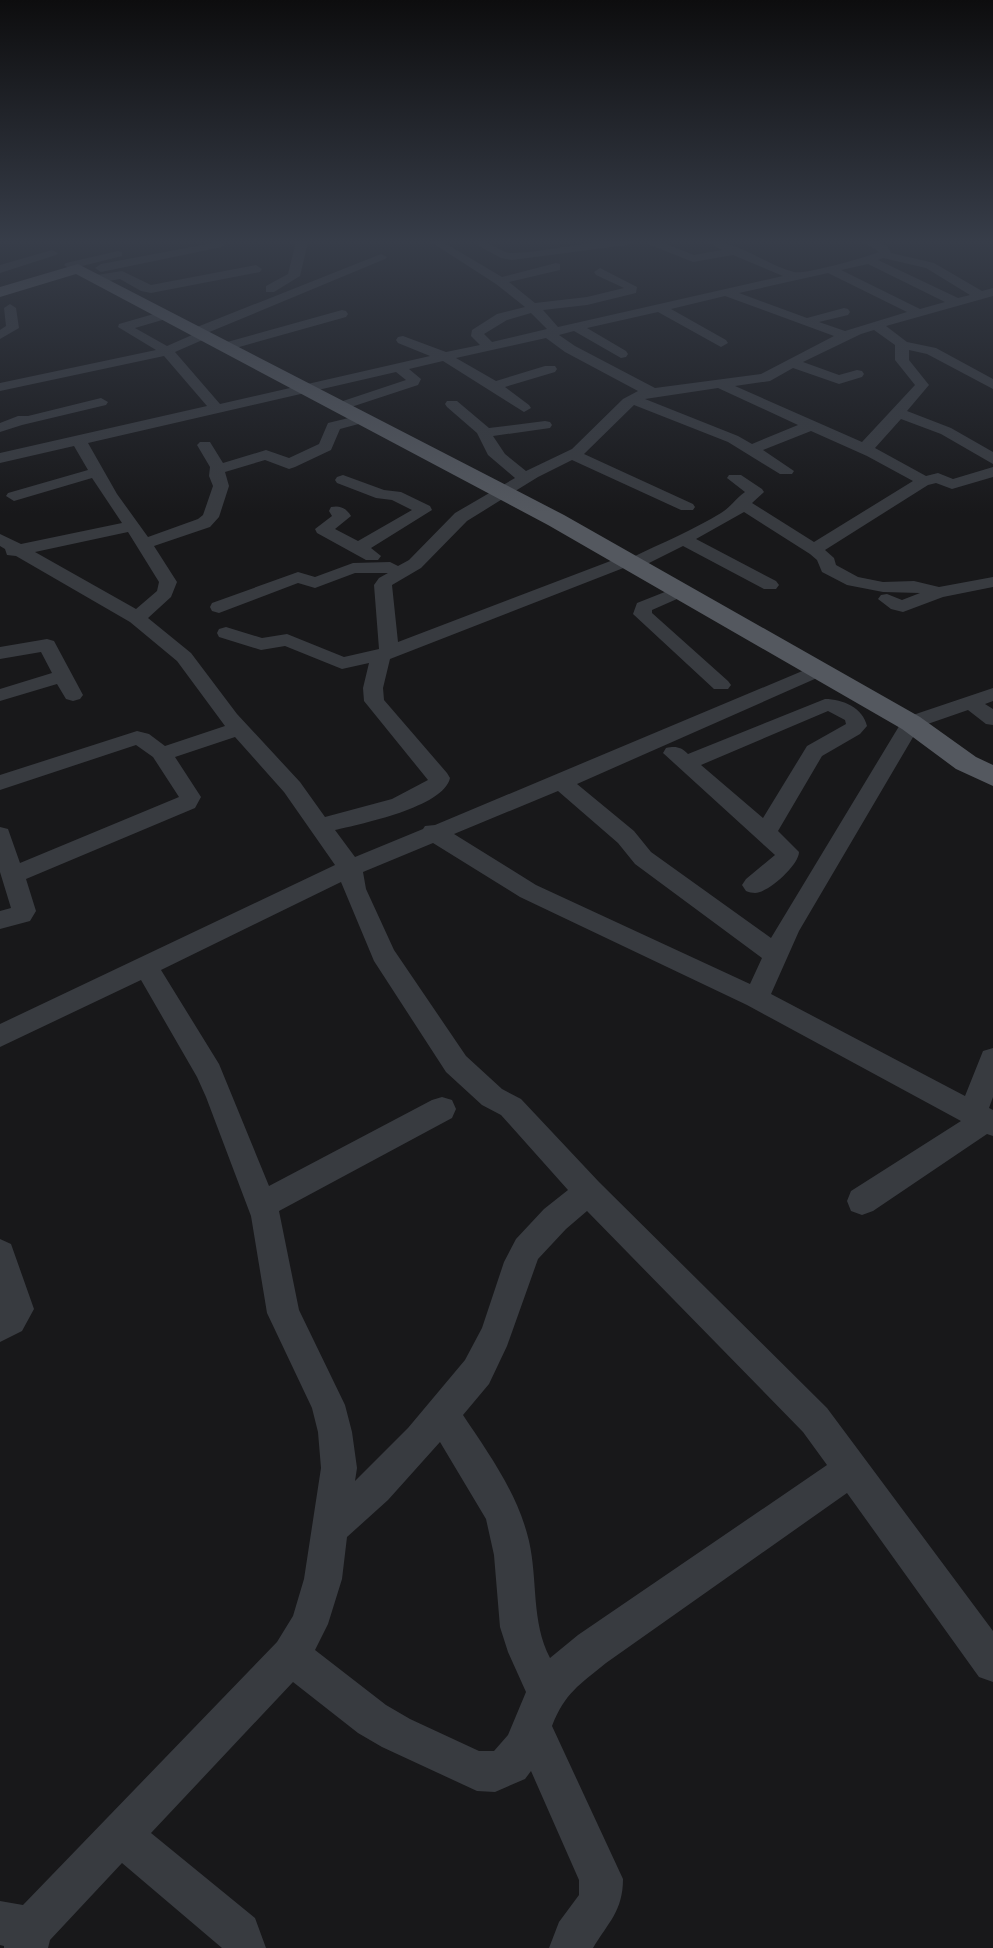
<svg xmlns="http://www.w3.org/2000/svg" width="993" height="1948" font-family="Overpass,sans-serif">
	<style>
		.lines { fill: none; stroke-linecap: round; stroke-linejoin: round }
		.minor { fill: #383b40; fill-rule: evenodd }
		.major { fill: #54585f; fill-rule: evenodd }
	</style>
	<rect width="100%" height="100%" fill="#18181a"/>
	<g class="lines">
		<path class="minor" d="M 218,242 L 224,245 L 222,247 L 101,272 L 95,268 L 101,264 Z
			M 296,242 L 308,242 L 300,276 L 274,292 L 266,292 L 266,286 L 288,274 Z
			M 431,242 L 443,242 L 502,277 L 556,263 L 560,264 L 560,270 L 509,282 L 535,303 L 587,297 L 624,288 L 596,275 L 594,272 L 600,268 L 637,287 L 636,293 L 587,305 L 543,310 L 558,327 L 783,276 L 733,255 L 693,262 L 648,244 L 647,242 L 661,242 L 694,255 L 722,250 L 707,242 C 737,239 765,265 794,272 C 805,275 866,257 879,252 L 864,242 L 878,242 L 887,246 L 891,253 L 934,263 L 982,291 L 993,288 L 993,296 L 886,326 L 907,342 L 936,348 L 993,379 L 993,389 L 927,354 L 909,350 L 909,360 L 929,385 L 907,411 L 951,428 L 993,452 L 993,464 L 941,434 L 901,419 L 875,448 L 926,476 L 938,473 L 953,479 L 993,467 L 993,477 L 952,489 L 936,483 L 928,485 L 825,550 L 834,558 L 836,565 L 858,577 L 883,582 L 914,581 L 939,587 L 993,577 L 993,587 L 943,597 L 903,612 L 891,609 L 878,599 L 881,595 L 887,594 L 902,600 L 920,593 L 883,592 L 847,585 L 822,572 L 817,560 L 810,554 L 744,512 L 696,539 L 776,581 L 779,585 L 776,589 L 764,589 L 683,546 L 639,568 L 626,567 L 390,659 L 383,688 L 384,700 L 447,773 L 450,778 C 444,807 361,824 335,830 L 355,857 L 423,829 L 425,826 L 435,825 L 819,664 L 826,666 L 829,670 L 826,674 L 577,784 L 634,831 L 651,852 L 771,938 L 904,718 L 993,688 L 993,701 L 985,704 L 993,709 L 993,725 L 986,724 L 968,710 L 919,727 L 799,931 L 771,994 L 965,1096 L 983,1051 L 993,1048 L 993,1097 L 989,1108 L 993,1110 L 993,1136 L 987,1134 L 873,1211 L 862,1215 L 851,1211 L 847,1201 L 851,1191 L 961,1121 L 747,1005 L 520,897 L 433,843 L 363,872 L 366,889 L 394,950 L 466,1056 L 502,1089 L 521,1099 L 599,1182 L 827,1408 L 993,1631 L 993,1682 L 979,1677 L 847,1493 L 606,1663 C 579,1685 565,1693 552,1726 L 623,1879 C 623,1911 608,1923 593,1948 L 549,1948 L 559,1922 L 579,1895 L 579,1880 L 531,1771 L 525,1779 L 495,1792 L 477,1791 L 382,1747 L 358,1733 L 293,1682 L 151,1833 L 255,1918 L 266,1948 L 222,1948 L 122,1863 L 50,1940 L 48,1948 L 4,1948 L 4,1946 L 0,1945 L 0,1901 L 23,1905 L 277,1642 L 293,1616 L 304,1579 L 321,1468 L 318,1432 L 312,1408 L 267,1313 L 251,1216 L 206,1097 L 197,1077 L 141,980 L 0,1047 L 0,1024 L 335,865 L 284,792 L 235,737 L 175,757 L 201,797 L 195,808 L 26,879 L 36,911 L 30,921 L 0,929 L 0,911 L 11,908 L 0,872 L 0,827 L 8,829 L 20,863 L 179,797 L 153,757 L 136,745 L 0,790 L 0,775 L 137,731 L 149,734 L 165,746 L 225,726 L 177,661 L 130,622 L 16,556 L 7,555 L 5,549 L 0,546 L 0,534 L 21,544 L 122,523 L 92,478 L 14,501 L 6,496 L 8,493 L 88,470 L 74,446 L 0,463 L 0,453 L 207,406 L 164,356 L 0,391 L 0,383 L 156,350 L 118,327 L 119,324 L 164,311 L 169,312 L 170,315 L 169,318 L 135,328 L 167,346 L 192,335 L 190,332 L 192,329 L 381,254 L 387,257 L 385,259 L 207,333 L 207,338 L 175,352 L 220,404 L 430,356 L 398,343 L 396,340 L 398,337 L 403,336 L 446,352 L 480,345 L 471,336 L 472,330 L 497,314 L 525,307 L 496,284 ZM 883,258 L 926,268 L 970,295 L 958,298 L 878,260 ZM 868,264 L 945,302 L 920,309 L 841,270 ZM 828,273 L 907,312 L 845,331 L 819,322 L 848,315 L 850,312 L 848,309 L 844,308 L 807,318 L 739,293 ZM 725,296 L 834,336 L 761,374 L 655,388 L 575,346 L 559,335 L 574,331 L 621,358 L 626,357 L 628,354 L 626,351 L 587,328 L 658,312 L 721,347 L 728,343 L 726,340 L 671,309 ZM 531,313 L 547,329 L 492,342 L 484,334 L 507,320 ZM 874,330 L 895,345 L 895,360 L 915,385 L 862,442 L 735,386 L 770,381 L 793,368 L 839,384 L 862,377 L 864,374 L 862,371 L 857,370 L 839,375 L 803,362 L 861,334 ZM 546,338 L 565,352 L 638,391 L 623,399 L 572,449 L 526,471 L 505,454 L 493,436 L 550,428 L 552,425 L 550,422 L 545,421 L 489,428 L 457,401 L 447,401 L 445,404 L 447,407 L 477,433 L 488,455 L 515,478 L 455,513 L 409,560 L 398,566 L 390,562 L 353,563 L 315,577 L 298,572 L 212,603 L 210,607 L 212,611 L 219,613 L 298,583 L 315,588 L 355,573 L 388,573 L 379,578 L 374,585 L 379,649 L 344,657 L 287,634 L 262,638 L 226,627 L 219,629 L 217,633 L 219,637 L 261,650 L 285,646 L 342,669 L 369,663 L 363,688 L 364,701 L 428,780 L 392,799 L 325,817 L 300,782 L 237,714 L 191,653 L 148,618 L 171,597 L 177,582 L 154,546 L 210,527 L 219,517 L 229,486 L 225,472 L 265,460 L 289,469 L 295,467 L 331,450 L 340,429 L 366,422 L 368,419 L 361,415 L 328,423 L 319,444 L 289,458 L 266,450 L 223,463 L 210,442 L 200,442 L 197,445 L 210,467 L 209,476 L 213,486 L 203,515 L 198,519 L 148,537 L 117,494 L 88,443 L 396,372 L 406,380 L 334,404 L 332,407 L 334,410 L 339,411 L 418,385 L 421,379 L 409,369 L 443,361 L 524,412 L 531,408 L 529,405 L 505,387 L 555,372 L 557,369 L 555,366 L 545,366 L 496,381 L 456,358 ZM 718,388 L 798,425 L 752,444 L 738,436 L 645,399 ZM 634,405 L 728,442 L 780,474 L 792,474 L 794,471 L 763,450 L 811,431 L 867,456 L 913,481 L 814,542 L 752,503 L 764,492 L 762,489 L 741,475 L 729,475 L 727,478 L 745,492 C 735,499 732,506 721,513 C 693,530 662,543 633,557 L 621,557 L 398,642 L 392,585 L 421,568 L 467,521 L 538,477 L 572,460 L 681,510 L 693,510 L 695,507 L 693,504 L 584,454 ZM 128,532 L 159,582 L 157,591 L 136,609 L 35,552 ZM 558,791 L 618,843 L 635,864 L 762,958 L 750,984 L 536,885 L 454,834 ZM 341,882 L 374,961 L 446,1072 L 482,1105 L 501,1115 L 568,1190 L 544,1209 L 516,1239 L 504,1262 L 482,1328 L 465,1360 L 408,1428 L 355,1481 L 357,1468 L 352,1432 L 345,1405 L 299,1310 L 279,1211 L 452,1118 L 456,1109 L 452,1100 L 442,1097 L 432,1100 L 269,1186 L 219,1064 L 161,970 ZM 587,1211 L 803,1432 L 827,1465 L 578,1635 L 550,1658 C 531,1621 538,1581 529,1541 C 518,1494 489,1454 463,1415 L 489,1384 L 507,1346 L 538,1259 L 566,1229 ZM 440,1442 L 486,1519 L 494,1555 L 500,1627 L 508,1652 L 526,1692 L 508,1735 L 494,1751 L 479,1751 L 410,1719 L 386,1705 L 315,1650 L 328,1624 L 342,1579 L 347,1537 L 388,1500 Z
			M 479,242 C 492,241 501,254 513,253 C 553,252 593,238 633,242 L 627,245 L 512,260 L 501,258 L 479,246 Z
			M 52,250 L 58,253 L 56,255 L 0,273 L 0,265 Z
			M 118,251 L 122,252 L 122,256 L 70,269 L 64,265 L 66,263 Z
			M 256,265 L 262,269 L 260,272 L 151,293 L 141,291 L 120,279 L 97,283 L 91,279 L 97,275 L 122,271 L 151,285 Z
			M 10,304 L 16,308 L 19,328 L 0,339 L 0,330 L 6,326 L 4,308 Z
			M 342,310 L 346,311 L 348,314 L 346,317 L 225,351 L 218,347 L 220,344 Z
			M 101,398 L 108,402 L 106,405 L 22,425 L 0,432 L 0,423 L 18,416 L 28,416 Z
			M 343,475 L 384,490 L 401,492 L 430,506 L 432,510 L 371,548 L 381,556 L 378,560 L 366,560 L 317,533 L 315,529 L 332,516 L 329,511 L 331,507 C 340,505 346,508 351,516 L 335,529 L 358,541 L 412,510 L 392,500 L 376,498 L 337,483 L 335,480 L 337,477 Z
			M 680,586 L 686,587 L 689,591 L 686,595 L 652,610 L 652,613 L 728,681 L 731,685 L 728,689 L 714,689 L 633,614 L 637,603 Z
			M 47,639 L 54,641 L 83,695 L 80,699 L 73,701 L 66,699 L 57,684 L 0,701 L 0,689 L 52,673 L 41,652 L 0,659 L 0,647 Z
			M 825,699 C 843,699 863,708 867,726 L 860,734 L 822,756 L 778,831 L 799,852 C 799,865 768,893 755,893 C 753,893 748,892 746,891 L 742,885 L 746,879 L 775,855 L 663,753 L 666,748 C 676,746 681,747 688,754 ZM 828,711 L 845,720 L 846,724 L 807,746 L 763,818 L 701,765 Z
			M 0,1239 L 11,1244 L 34,1309 L 22,1331 L 0,1342 Z"/>
		<path class="major" d="M 78,264 L 564,515 L 920,717 L 976,757 L 993,765 L 993,786 L 956,769 L 902,729 L 548,525 L 76,274 L 0,297 L 0,287 Z"/>
	</g>
	<linearGradient id="sky" x2="0" y2="1"><stop stop-color="#0d0d0e"/><stop offset="0.47" stop-color="#373d49"/><stop offset="1" stop-color="#373d49" stop-opacity="0"/></linearGradient>
	<rect width="993" height="514" fill="url(#sky)"/>
</svg>
